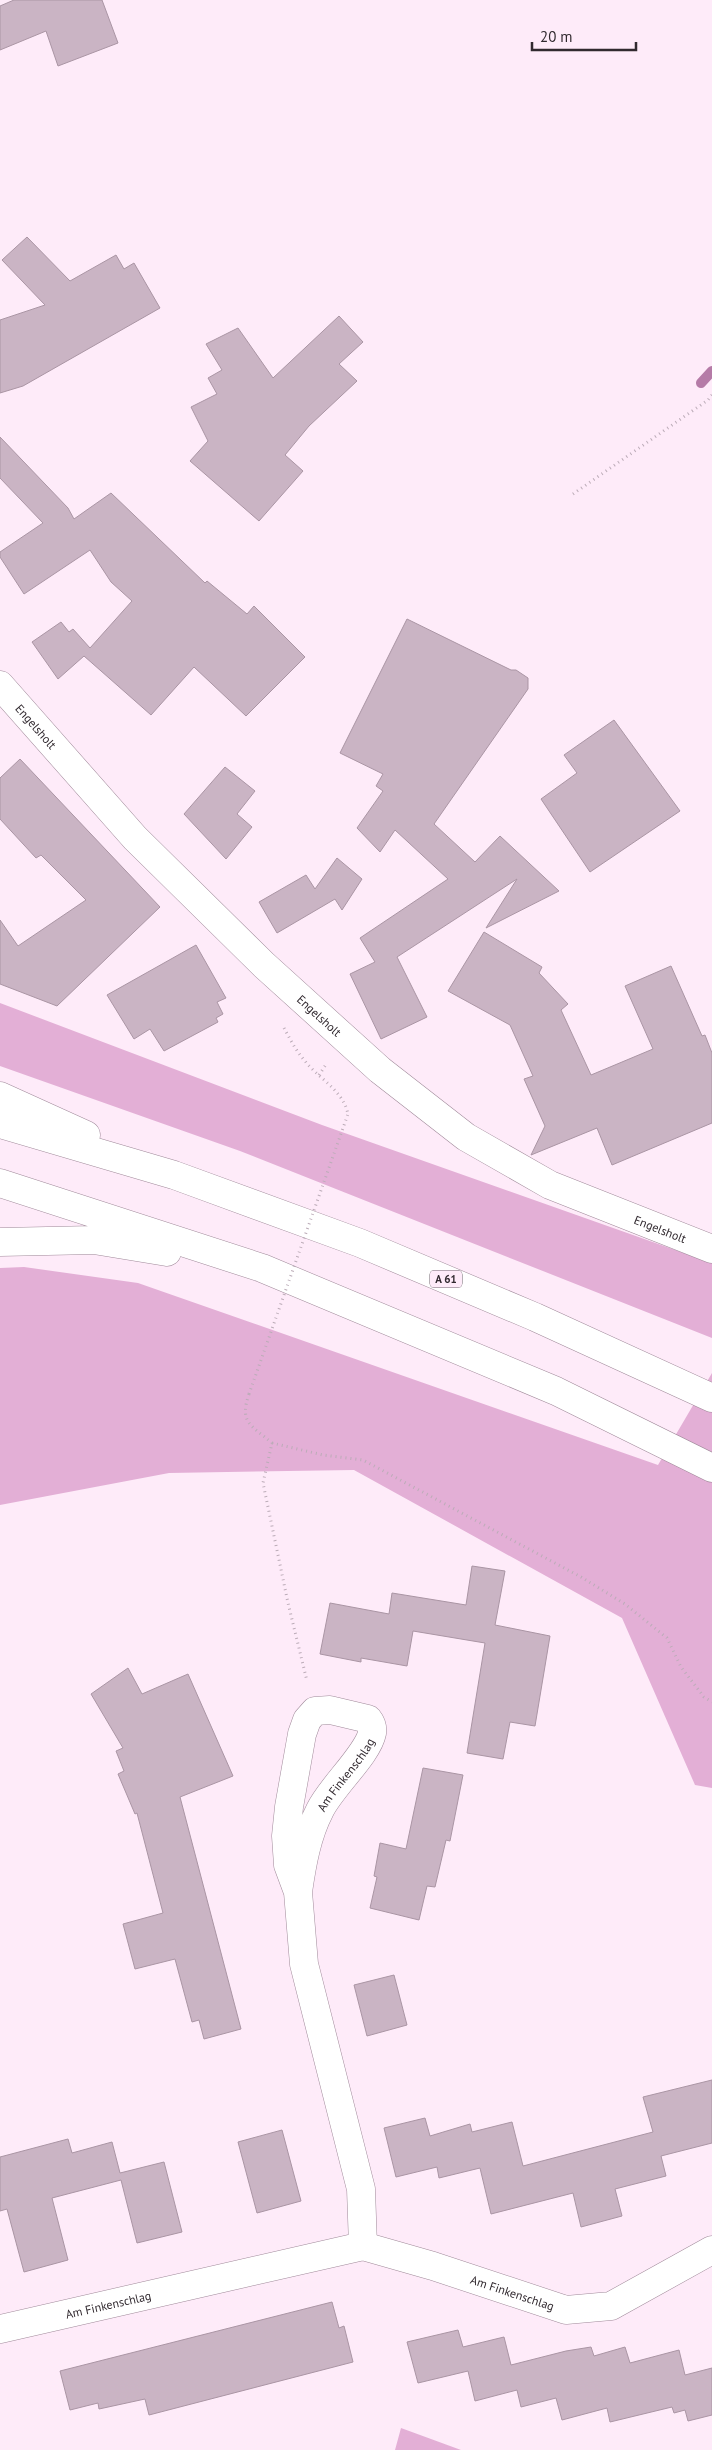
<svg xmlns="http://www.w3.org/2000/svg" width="712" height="2450" font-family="'PT Sans',sans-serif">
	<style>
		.green { fill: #e3afd6 }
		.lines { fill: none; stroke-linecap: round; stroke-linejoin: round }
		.stream { stroke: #b57ba7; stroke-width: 10 }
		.building { fill: #cab4c4; stroke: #aa95a4 }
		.minor-casing { stroke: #a08a9a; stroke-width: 29 }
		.highway-casing { stroke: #a08a9a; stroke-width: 29 }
		.path { stroke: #bcacb8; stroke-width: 3; stroke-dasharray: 1 4; stroke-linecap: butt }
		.minor { stroke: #fff; stroke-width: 28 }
		.highway { stroke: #fff; stroke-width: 28 }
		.path-bridge { stroke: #bcacb8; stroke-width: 3; stroke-dasharray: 1 4; stroke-linecap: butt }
		.labels { text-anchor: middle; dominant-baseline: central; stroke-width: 5; stroke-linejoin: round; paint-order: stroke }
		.shield { fill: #feebf9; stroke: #6e636c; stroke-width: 1 }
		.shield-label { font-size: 11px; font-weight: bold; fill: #31292f }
		.street-label { font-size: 12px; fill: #31292f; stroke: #feebf9 }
	</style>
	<rect width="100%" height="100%" fill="#feebf9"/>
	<path class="green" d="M 0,1003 L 322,1125 L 712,1263 L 712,1338 L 240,1151 L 0,1066 Z
		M 24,1267 L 138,1283 L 658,1465 L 712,1373 L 712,1788 L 695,1785 L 622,1618 L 354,1470 L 169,1473 L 0,1505 L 0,1268 Z
		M 401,2428 L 461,2450 L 395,2450 Z"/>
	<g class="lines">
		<path class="stream" d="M 701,383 L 712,371"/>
	</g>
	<path class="building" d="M 14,0 L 102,0 L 118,43 L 58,66 L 46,31 L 0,50 L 0,6 Z
		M 27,237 L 70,281 L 116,255 L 124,269 L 134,263 L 160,308 L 23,386 L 0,393 L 0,320 L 45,305 L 2,260 Z
		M 339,316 L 363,342 L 339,364 L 357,381 L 309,426 L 285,455 L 303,471 L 259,521 L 190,461 L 208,441 L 191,407 L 217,394 L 208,378 L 222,370 L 206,344 L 238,328 L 273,378 Z
		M 0,437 L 68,508 L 74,519 L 111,493 L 205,583 L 207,581 L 247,614 L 254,606 L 305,657 L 246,716 L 194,667 L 151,715 L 84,656 L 58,679 L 32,642 L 61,622 L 69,632 L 73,629 L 90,648 L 132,601 L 111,582 L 90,550 L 24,594 L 0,557 L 0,552 L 43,523 L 0,478 Z
		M 407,619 L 511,670 L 516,670 L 528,678 L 528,689 L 434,824 L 475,862 L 500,836 L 559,891 L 486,928 L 517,879 L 397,957 L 427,1017 L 381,1039 L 350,974 L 375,962 L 360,938 L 448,879 L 395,830 L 380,852 L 357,828 L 383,791 L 376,786 L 383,774 L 340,753 Z
		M 614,720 L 680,811 L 590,872 L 541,799 L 577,773 L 564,755 Z
		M 20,759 L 160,907 L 57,1006 L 0,984 L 0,920 L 18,946 L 86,900 L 41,855 L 36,858 L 0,819 L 0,778 Z
		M 225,767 L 255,791 L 237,814 L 252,827 L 226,859 L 184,814 Z
		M 337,858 L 362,879 L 342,910 L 335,899 L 277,933 L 259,902 L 306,875 L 315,889 Z
		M 484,932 L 542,967 L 539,973 L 568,1004 L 561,1010 L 591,1075 L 653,1049 L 625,986 L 671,966 L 702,1036 L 705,1035 L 712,1053 L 712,1123 L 612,1165 L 597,1128 L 531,1155 L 545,1126 L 524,1079 L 533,1076 L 510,1025 L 448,991 Z
		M 196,945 L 226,998 L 217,1002 L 223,1014 L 216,1018 L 218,1022 L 164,1051 L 150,1029 L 134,1039 L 107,995 Z
		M 472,1566 L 505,1571 L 495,1625 L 550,1636 L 535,1726 L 510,1722 L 503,1759 L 467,1753 L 485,1643 L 413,1631 L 407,1666 L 361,1658 L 361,1662 L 320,1654 L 330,1603 L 389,1614 L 392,1593 L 466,1605 Z
		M 128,1668 L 142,1694 L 188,1674 L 233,1776 L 180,1797 L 241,2029 L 204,2039 L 199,2020 L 192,2022 L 175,1959 L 135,1969 L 123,1924 L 163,1913 L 137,1813 L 135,1814 L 118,1774 L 124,1771 L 116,1751 L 123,1748 L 91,1694 Z
		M 423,1768 L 463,1775 L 450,1841 L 446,1840 L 435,1887 L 427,1886 L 419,1920 L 370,1908 L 377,1877 L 374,1876 L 380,1843 L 406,1849 Z
		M 394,1975 L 407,2025 L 367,2036 L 354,1985 Z
		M 712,2080 L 712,2143 L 661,2156 L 666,2176 L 615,2189 L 622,2216 L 581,2227 L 573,2193 L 491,2214 L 480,2168 L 439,2178 L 437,2167 L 396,2177 L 384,2128 L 425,2118 L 430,2136 L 470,2124 L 472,2132 L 512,2122 L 523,2166 L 653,2132 L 643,2097 Z
		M 282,2130 L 301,2201 L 257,2213 L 238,2142 Z
		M 68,2139 L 72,2153 L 112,2142 L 120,2173 L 164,2162 L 182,2232 L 137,2243 L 121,2180 L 52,2198 L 68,2260 L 24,2272 L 7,2209 L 0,2211 L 0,2157 Z
		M 332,2302 L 339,2328 L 344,2326 L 353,2362 L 149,2415 L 145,2399 L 99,2409 L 98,2403 L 70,2410 L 60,2371 Z
		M 458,2330 L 463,2347 L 504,2337 L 511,2365 L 566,2351 L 591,2347 L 594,2356 L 625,2347 L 630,2363 L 679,2350 L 685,2375 L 712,2368 L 712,2415 L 688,2421 L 685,2410 L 674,2413 L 672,2407 L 610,2422 L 607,2408 L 562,2420 L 556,2398 L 521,2407 L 517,2390 L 475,2401 L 468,2371 L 418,2383 L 407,2342 Z"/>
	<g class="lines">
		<defs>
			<g id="minor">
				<path id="s1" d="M 0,685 L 135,838 L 264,965 L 380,1070 L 466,1137 L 550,1185 L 712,1249"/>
				<path id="s2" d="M 298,1892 C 302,1864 307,1835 320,1810 C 331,1787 368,1754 372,1733 C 373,1727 372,1724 368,1719 L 330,1710 L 315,1711 L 307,1720 L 302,1734 L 289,1807 L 286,1836 L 288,1865 L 298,1892 L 304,1964 L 361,2189 L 363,2246"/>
				<path id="s3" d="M 0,2329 L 363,2246 L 433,2266 L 566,2310 L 611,2306 L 712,2250"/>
			</g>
			<path id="highway" d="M 0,1096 L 86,1135
				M 0,1124 L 174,1175 L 360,1243 L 535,1317 L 712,1398
				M 0,1183 L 262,1268 L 556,1391 L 712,1468
				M 0,1242 L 94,1240 L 167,1252"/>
		</defs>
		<use href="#minor" class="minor-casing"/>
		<use href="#highway" class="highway-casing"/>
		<path class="path" d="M 573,494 L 708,400 L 712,395
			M 284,1028 C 290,1039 296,1051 305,1061 C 319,1079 343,1090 348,1114
			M 319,1075 L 327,1063
			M 249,1394 C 239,1423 251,1425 272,1443 L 263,1483 L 288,1603 L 307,1681
			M 272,1443 L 323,1455 L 363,1460 L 581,1577 L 625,1604 L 667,1638 L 681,1667 L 704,1697 L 712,1702"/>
		<use href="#minor" class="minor"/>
		<use href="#highway" class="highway"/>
		<path class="path-bridge" d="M 249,1394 L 348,1114"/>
	</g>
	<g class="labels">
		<rect class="shield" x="430" y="1270.5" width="32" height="17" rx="4"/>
		<g class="shield-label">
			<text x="446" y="1279">A 61</text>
		</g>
		<g class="street-label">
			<text stroke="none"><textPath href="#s1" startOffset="55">Engelsholt</textPath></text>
			<text stroke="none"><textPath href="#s1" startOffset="460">Engelsholt</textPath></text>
			<text stroke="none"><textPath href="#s1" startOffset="866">Engelsholt</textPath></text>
			<text stroke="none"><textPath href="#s2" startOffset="129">Am Finkenschlag</textPath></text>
			<text stroke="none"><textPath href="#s3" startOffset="529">Am Finkenschlag</textPath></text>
			<text stroke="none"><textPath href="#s3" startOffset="111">Am Finkenschlag</textPath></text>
		</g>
	</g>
	<path d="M532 42v8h104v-8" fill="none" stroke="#31292f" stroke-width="2.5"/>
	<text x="540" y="42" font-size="15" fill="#31292f" stroke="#feebf9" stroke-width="4" paint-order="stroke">20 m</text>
</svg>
